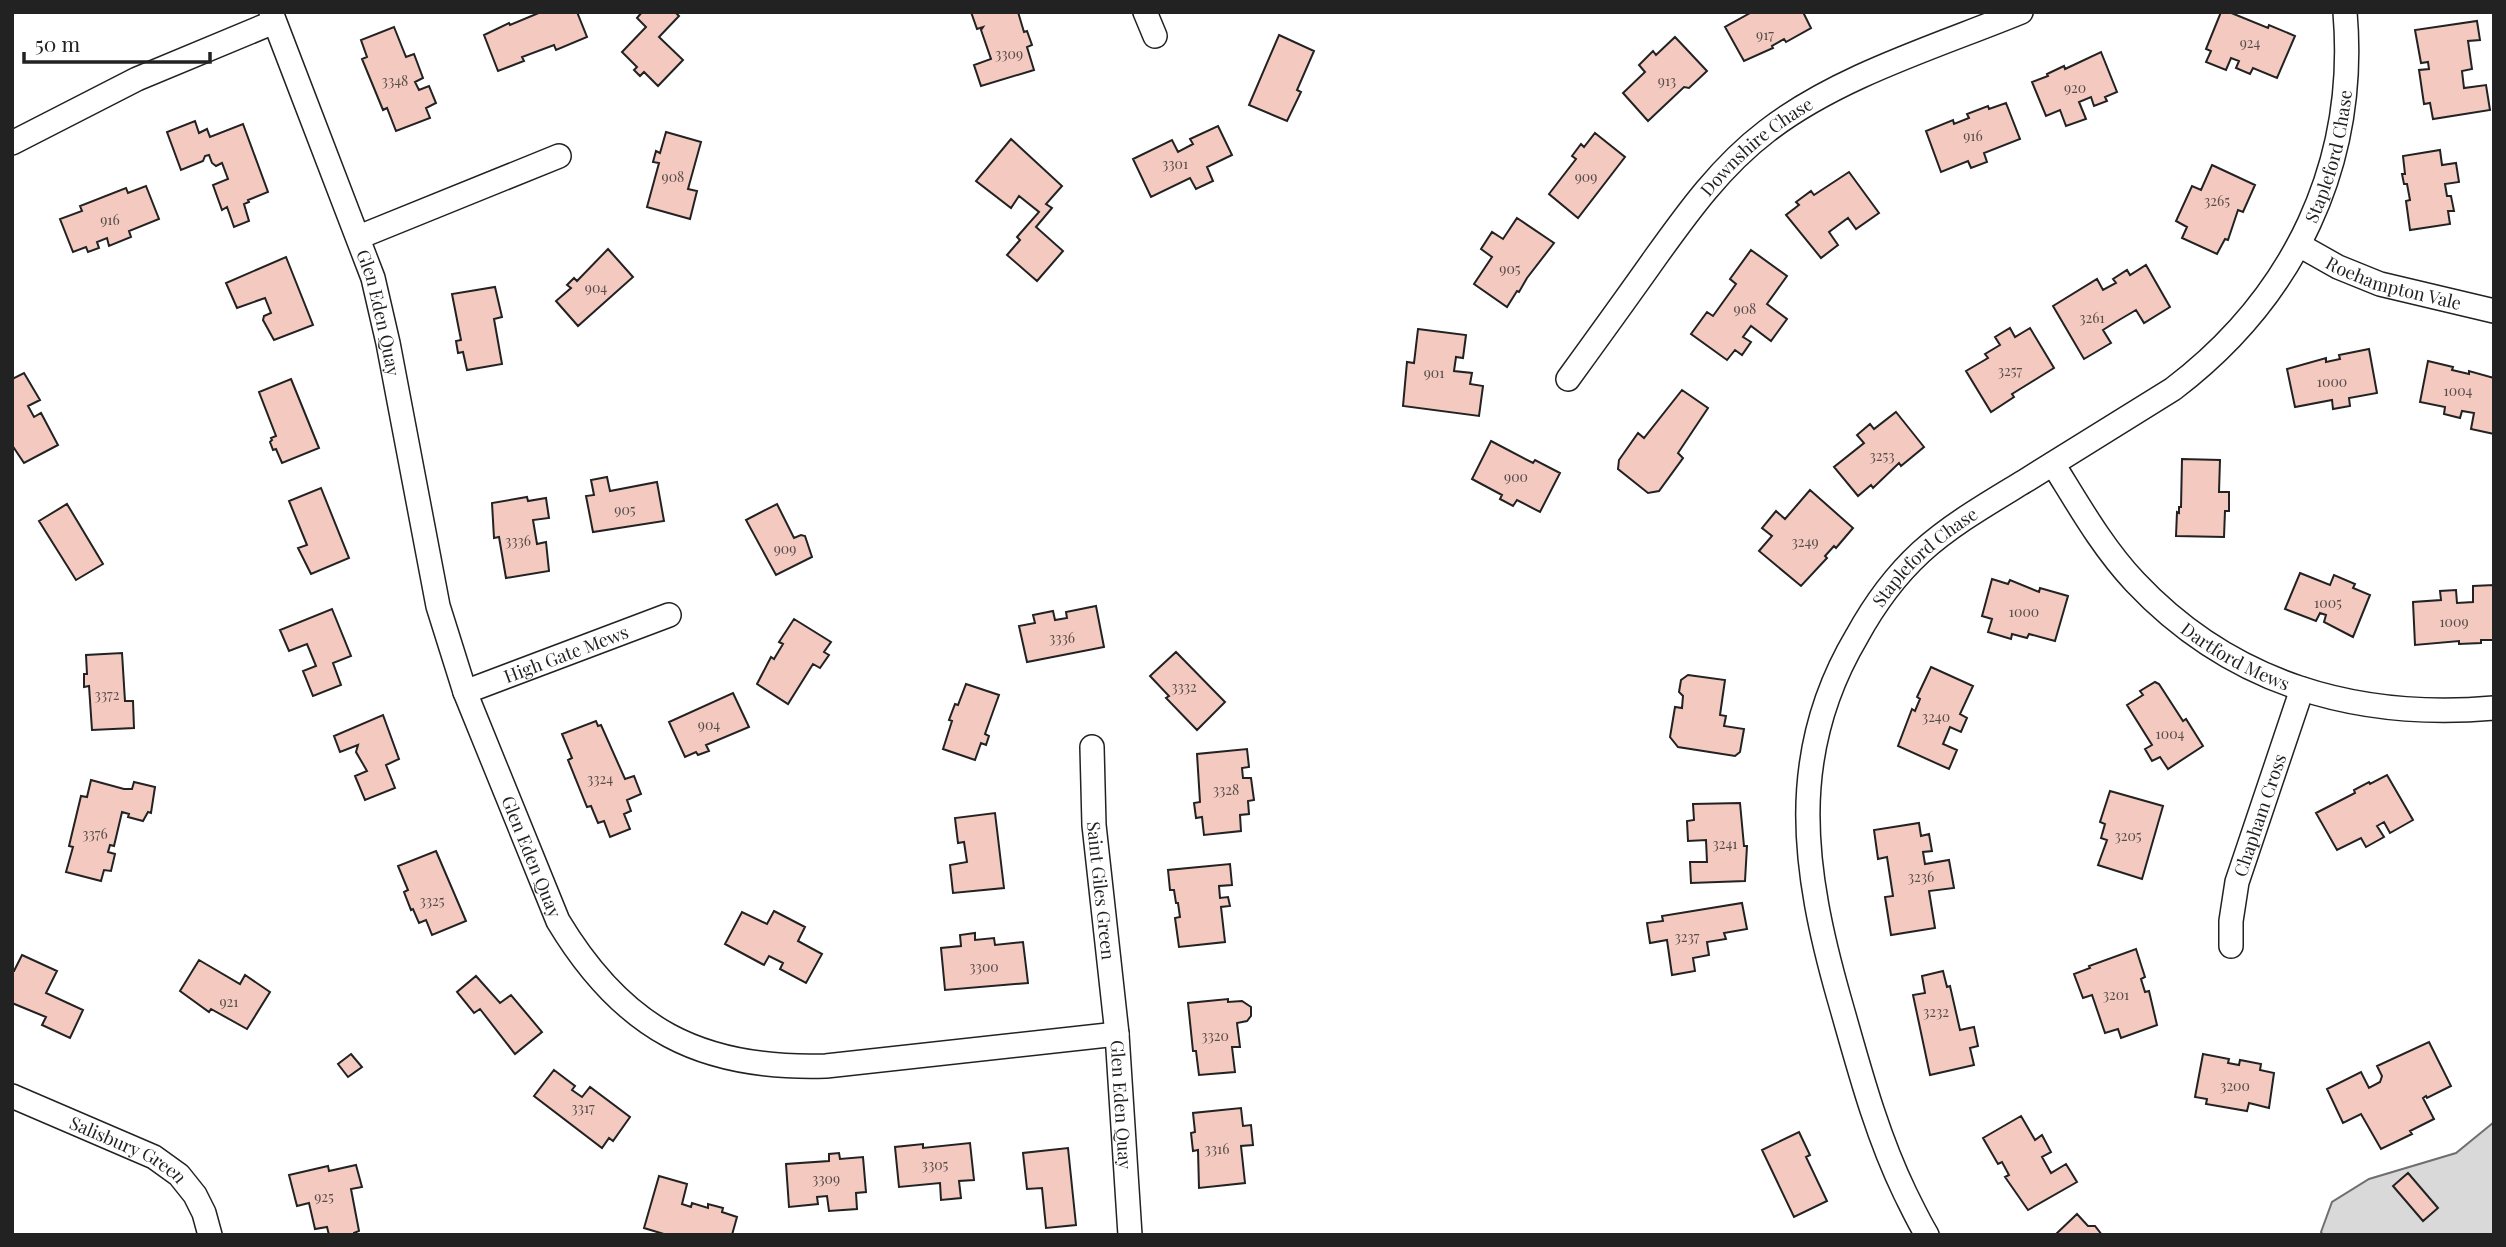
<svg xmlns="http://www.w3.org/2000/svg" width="2506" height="1247" font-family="'Playfair Display',serif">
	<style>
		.water { fill: #d9d9d9; stroke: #6f6f6f; stroke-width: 2 }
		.building { fill: #f3c9c0; stroke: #222; stroke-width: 2 }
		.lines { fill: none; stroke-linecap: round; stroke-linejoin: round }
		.street-casing { stroke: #222; stroke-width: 26 }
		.street { stroke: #fff; stroke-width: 23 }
		.labels { text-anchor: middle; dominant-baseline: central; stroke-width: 5; stroke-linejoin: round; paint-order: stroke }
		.number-label { font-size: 14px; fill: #564c4a }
		.street-label { font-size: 18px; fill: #222; stroke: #fff }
	</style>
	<rect width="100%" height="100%" fill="#fff"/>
	<path class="water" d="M 2494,1122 L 2494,1235 L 2323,1235 L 2321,1232 L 2332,1202 L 2369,1179 L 2456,1153 Z"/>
	<path class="building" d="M 541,12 L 577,12 L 587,37 L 556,50 L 554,45 L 522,57 L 524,61 L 498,71 L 484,35 L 509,23 L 510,25 Z
		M 642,12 L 675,12 L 679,16 L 659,37 L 683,60 L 658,86 L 644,72 L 640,76 L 634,70 L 637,67 L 622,52 L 646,27 L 637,18 Z
		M 971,12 L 1018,12 L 1024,32 L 1027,31 L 1032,45 L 1027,47 L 1034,70 L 981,86 L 974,65 L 991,59 L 981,30 L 983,27 L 977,29 Z
		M 1752,12 L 1803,12 L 1811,28 L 1786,42 L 1784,39 L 1772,46 L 1773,48 L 1744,61 L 1725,27 Z
		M 2221,12 L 2229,12 L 2268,28 L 2269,25 L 2295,36 L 2277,78 L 2253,68 L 2250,74 L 2236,68 L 2239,61 L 2231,58 L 2226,70 L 2206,62 L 2211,51 L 2206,49 Z
		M 2477,21 L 2480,40 L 2468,41 L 2472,69 L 2462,71 L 2464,88 L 2486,85 L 2490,110 L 2433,119 L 2430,103 L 2424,104 L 2419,70 L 2429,69 L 2428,62 L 2421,63 L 2415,30 Z
		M 394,27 L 406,57 L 414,54 L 423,78 L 415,82 L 419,90 L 429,86 L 436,103 L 426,108 L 430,118 L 396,131 L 387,108 L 383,110 L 362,59 L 367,57 L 361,40 Z
		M 1279,35 L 1314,51 L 1297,90 L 1301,92 L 1287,121 L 1249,105 Z
		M 1675,37 L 1707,71 L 1689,88 L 1684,87 L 1648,121 L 1623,93 L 1645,72 L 1639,65 L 1653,51 L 1656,55 Z
		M 2101,52 L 2117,92 L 2105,97 L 2107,101 L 2094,106 L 2091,97 L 2079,102 L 2086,119 L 2066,126 L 2060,110 L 2046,116 L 2032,82 L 2048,76 L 2047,74 L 2064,66 L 2065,69 Z
		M 2006,103 L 2020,139 L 1984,153 L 1987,162 L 1971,168 L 1968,161 L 1941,172 L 1926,131 L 1953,120 L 1954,124 L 1969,118 L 1967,114 L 1988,106 L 1989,109 Z
		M 195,121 L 199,133 L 207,129 L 210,137 L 243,124 L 268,192 L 248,200 L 249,202 L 244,204 L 249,221 L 234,227 L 227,207 L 222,210 L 213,185 L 228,179 L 222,163 L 216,166 L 212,163 L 209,155 L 205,156 L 203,161 L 181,170 L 167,132 Z
		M 1218,126 L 1232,155 L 1207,167 L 1213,181 L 1196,189 L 1190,178 L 1151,197 L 1133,159 L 1172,140 L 1178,152 L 1193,144 L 1190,139 Z
		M 666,132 L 701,142 L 688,189 L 697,191 L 690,219 L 647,207 L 659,163 L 653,162 L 656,151 L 660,153 Z
		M 1595,133 L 1625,157 L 1578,218 L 1549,194 L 1576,159 L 1572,156 L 1581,144 L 1584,147 Z
		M 1011,139 L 1062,186 L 1046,204 L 1052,208 L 1036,227 L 1063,251 L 1037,281 L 1007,255 L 1020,240 L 1017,237 L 1039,212 L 1019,196 L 1011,208 L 976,181 Z
		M 2440,150 L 2442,165 L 2456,163 L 2459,182 L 2445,184 L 2447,196 L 2451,196 L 2454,211 L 2448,211 L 2450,224 L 2410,230 L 2406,201 L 2410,200 L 2407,184 L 2404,184 L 2402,174 L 2405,174 L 2403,156 Z
		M 2212,165 L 2255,185 L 2243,212 L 2238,210 L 2228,240 L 2225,239 L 2217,254 L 2182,238 L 2187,227 L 2176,221 L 2192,186 L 2201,190 Z
		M 1849,172 L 1879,213 L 1856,229 L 1848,218 L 1829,232 L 1838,245 L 1821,258 L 1786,215 L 1799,205 L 1796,202 L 1811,191 L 1814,195 Z
		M 146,186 L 159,219 L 129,231 L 131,237 L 109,246 L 107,238 L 97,242 L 99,248 L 88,252 L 86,247 L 73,252 L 60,219 L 82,211 L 80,206 L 126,188 L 128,193 Z
		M 1517,218 L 1554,243 L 1527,278 L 1519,292 L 1517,291 L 1507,307 L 1474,284 L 1492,257 L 1481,249 L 1492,232 L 1503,239 Z
		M 608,249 L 633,277 L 578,326 L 556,301 L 571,288 L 567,285 L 574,278 L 577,281 Z
		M 1751,250 L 1787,276 L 1767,304 L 1787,319 L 1771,341 L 1751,326 L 1743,337 L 1751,342 L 1742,355 L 1735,350 L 1727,360 L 1691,334 L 1707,312 L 1713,316 L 1736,284 L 1730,279 Z
		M 286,257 L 313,325 L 274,340 L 263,320 L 264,316 L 271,313 L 265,298 L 237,308 L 226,283 Z
		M 2146,265 L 2170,307 L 2144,323 L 2136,310 L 2114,323 L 2103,330 L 2111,343 L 2084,359 L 2053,306 L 2097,279 L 2103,290 L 2116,283 L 2113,279 L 2127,270 L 2130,275 Z
		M 495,287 L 502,317 L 494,319 L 502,364 L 467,370 L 463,352 L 458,353 L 456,341 L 461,340 L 452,294 Z
		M 2010,328 L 2015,337 L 2030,328 L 2054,368 L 2012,394 L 2014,397 L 1991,412 L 1966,371 L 1988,358 L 1985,354 L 2000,345 L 1995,337 Z
		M 1418,329 L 1466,335 L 1463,358 L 1456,357 L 1454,371 L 1472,373 L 1470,384 L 1483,386 L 1479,416 L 1403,406 L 1407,362 L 1414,363 Z
		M 2369,349 L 2377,393 L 2349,398 L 2350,406 L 2333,409 L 2332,400 L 2295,407 L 2287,369 L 2326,358 L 2326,362 L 2340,359 L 2339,355 Z
		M 2428,361 L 2453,367 L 2452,370 L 2469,374 L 2469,371 L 2494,378 L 2494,434 L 2471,429 L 2474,413 L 2462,411 L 2460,418 L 2444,414 L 2445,407 L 2420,402 Z
		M 24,373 L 40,400 L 28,406 L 34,417 L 41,413 L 58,445 L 24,463 L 12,445 L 12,379 Z
		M 291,379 L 319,448 L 282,463 L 276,449 L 273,450 L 270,442 L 272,440 L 271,438 L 276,436 L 259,392 Z
		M 1682,390 L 1708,408 L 1678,453 L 1683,458 L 1659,491 L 1648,493 L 1618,469 L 1619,460 L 1638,433 L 1644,438 Z
		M 1896,412 L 1924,447 L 1901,466 L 1899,463 L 1873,488 L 1871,485 L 1858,496 L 1834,467 L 1864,443 L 1857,435 L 1870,424 L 1874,429 Z
		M 1491,441 L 1533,463 L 1535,460 L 1560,473 L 1540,512 L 1517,500 L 1513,506 L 1500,499 L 1502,495 L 1472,479 Z
		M 2182,459 L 2220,460 L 2219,492 L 2229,492 L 2229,511 L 2225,511 L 2224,537 L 2176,536 L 2177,512 L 2179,513 L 2179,507 L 2181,507 Z
		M 607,477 L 610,491 L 657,482 L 664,521 L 593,532 L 586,496 L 594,495 L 591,480 Z
		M 321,488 L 349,558 L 311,574 L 298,548 L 307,545 L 289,501 Z
		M 1810,490 L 1853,528 L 1836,548 L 1834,546 L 1825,556 L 1827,558 L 1801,586 L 1759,551 L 1772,536 L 1762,528 L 1776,511 L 1785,519 Z
		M 527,497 L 528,501 L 546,498 L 549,518 L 533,520 L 537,544 L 546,542 L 549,571 L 506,578 L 499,537 L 494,538 L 492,503 Z
		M 67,504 L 103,564 L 76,580 L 39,521 Z
		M 777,504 L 794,538 L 801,535 L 805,536 L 812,557 L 776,575 L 746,520 Z
		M 2300,573 L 2330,585 L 2334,575 L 2355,584 L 2353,588 L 2370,595 L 2353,637 L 2324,622 L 2326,615 L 2320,613 L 2316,621 L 2285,609 Z
		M 1992,579 L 2008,584 L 2010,580 L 2039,592 L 2040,588 L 2068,596 L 2055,641 L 2029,634 L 2027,638 L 2012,634 L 2011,639 L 1988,632 L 1992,619 L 1982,616 Z
		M 2494,585 L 2494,640 L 2481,640 L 2481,643 L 2459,644 L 2459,641 L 2415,645 L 2413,602 L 2441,600 L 2440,591 L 2456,590 L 2457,603 L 2473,602 L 2473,586 Z
		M 1096,606 L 1104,647 L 1027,662 L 1019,626 L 1035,623 L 1033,615 L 1053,611 L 1055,620 L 1067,618 L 1066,612 Z
		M 332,609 L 351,656 L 333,663 L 341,685 L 313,696 L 303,671 L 316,666 L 307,644 L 289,651 L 280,630 Z
		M 794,619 L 831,642 L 824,652 L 829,655 L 820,668 L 813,664 L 788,704 L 757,684 L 771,657 L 774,659 L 783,644 L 779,642 Z
		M 1176,652 L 1225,702 L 1197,730 L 1166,698 L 1169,696 L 1150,676 Z
		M 122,653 L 125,701 L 133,701 L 134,728 L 92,730 L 89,686 L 84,687 L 84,674 L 87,674 L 86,655 Z
		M 1931,667 L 1973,686 L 1960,714 L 1967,718 L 1961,732 L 1950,727 L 1943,744 L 1957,750 L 1949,769 L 1898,746 L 1912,709 L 1915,711 L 1920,699 L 1917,697 Z
		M 1688,675 L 1725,680 L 1720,715 L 1726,716 L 1724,726 L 1744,729 L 1740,752 L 1735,756 L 1678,747 L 1670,737 L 1675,707 L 1682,708 L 1683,696 L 1679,692 L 1681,680 Z
		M 2155,682 L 2159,684 L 2183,721 L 2186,719 L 2203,746 L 2168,769 L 2160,757 L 2152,761 L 2145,749 L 2152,745 L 2127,705 L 2143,695 L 2140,691 Z
		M 966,684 L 999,695 L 985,734 L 989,736 L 986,745 L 981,743 L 975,760 L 943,749 L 952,721 L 949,720 L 955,704 L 958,705 Z
		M 733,693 L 749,727 L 706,745 L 709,751 L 698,755 L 696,752 L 685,757 L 669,722 Z
		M 383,715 L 399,759 L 386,765 L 395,788 L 365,800 L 355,776 L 367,771 L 356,752 L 358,745 L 340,752 L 334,736 Z
		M 596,721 L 598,726 L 601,725 L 625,779 L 634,776 L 641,794 L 627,800 L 631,811 L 624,814 L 630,829 L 610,837 L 604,821 L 598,823 L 591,806 L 587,807 L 568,760 L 572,758 L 562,734 Z
		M 1247,749 L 1249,767 L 1242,768 L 1243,778 L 1251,778 L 1254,800 L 1248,801 L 1249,814 L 1240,815 L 1241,831 L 1204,835 L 1202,817 L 1196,818 L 1194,803 L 1200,802 L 1197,754 Z
		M 2387,775 L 2413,820 L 2390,833 L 2384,822 L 2377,826 L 2384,837 L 2366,847 L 2361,838 L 2337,850 L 2316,813 L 2355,793 L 2354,790 L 2369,782 L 2370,784 Z
		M 91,780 L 124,789 L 132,789 L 134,782 L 155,787 L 151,813 L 148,812 L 143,821 L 128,817 L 129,814 L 122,812 L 114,846 L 110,845 L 108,852 L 115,854 L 111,871 L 104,870 L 101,881 L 66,872 L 73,847 L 69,846 L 81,796 L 87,797 Z
		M 2110,791 L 2163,806 L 2142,879 L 2098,865 L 2107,840 L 2101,838 L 2105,824 L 2100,822 Z
		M 1740,803 L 1744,846 L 1747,846 L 1745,881 L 1691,883 L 1690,862 L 1707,862 L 1706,840 L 1688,841 L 1687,821 L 1694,820 L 1693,804 Z
		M 995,813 L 1004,888 L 953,893 L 950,865 L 967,862 L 964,842 L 958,843 L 955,818 Z
		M 1919,823 L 1921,836 L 1929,834 L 1932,851 L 1923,852 L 1925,864 L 1949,860 L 1954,888 L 1929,891 L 1935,928 L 1891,935 L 1885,897 L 1893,896 L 1887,857 L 1878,859 L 1874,830 Z
		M 436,851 L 466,921 L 432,935 L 426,920 L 419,923 L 413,909 L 411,910 L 404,892 L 408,890 L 398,866 Z
		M 1230,864 L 1232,885 L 1219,886 L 1220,898 L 1228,897 L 1230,906 L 1221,907 L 1225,942 L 1179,947 L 1175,918 L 1180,917 L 1178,903 L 1176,903 L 1174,890 L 1170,890 L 1168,870 Z
		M 1742,903 L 1747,929 L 1724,933 L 1726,939 L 1707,942 L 1709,955 L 1693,958 L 1695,971 L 1672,975 L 1667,940 L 1650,943 L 1647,923 L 1663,921 L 1662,916 Z
		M 774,911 L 805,927 L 798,941 L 822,954 L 806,983 L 780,969 L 783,963 L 769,956 L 764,965 L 725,944 L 742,912 L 767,924 Z
		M 975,933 L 975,940 L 994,938 L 995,945 L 1023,942 L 1028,983 L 945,990 L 941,948 L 961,946 L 960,935 Z
		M 2136,949 L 2145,977 L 2141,979 L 2145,992 L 2149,991 L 2157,1025 L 2121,1038 L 2118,1029 L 2105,1033 L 2092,995 L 2083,998 L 2074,974 L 2090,968 L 2089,966 Z
		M 22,955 L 57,971 L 46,993 L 83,1010 L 70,1038 L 42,1025 L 46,1017 L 12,1003 L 12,971 L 14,971 Z
		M 199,960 L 240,984 L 245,975 L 270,992 L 247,1029 L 211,1009 L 209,1012 L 180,991 Z
		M 1943,971 L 1947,987 L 1950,986 L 1960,1030 L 1974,1027 L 1978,1046 L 1970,1048 L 1974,1065 L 1930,1075 L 1913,995 L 1925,993 L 1922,976 Z
		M 476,976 L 500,1003 L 511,995 L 542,1032 L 515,1054 L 480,1009 L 474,1013 L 457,992 Z
		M 1228,999 L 1228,1002 L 1242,1001 L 1251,1007 L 1251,1016 L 1247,1021 L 1237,1023 L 1240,1047 L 1232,1047 L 1235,1072 L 1199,1075 L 1196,1051 L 1193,1051 L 1188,1003 Z
		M 2429,1042 L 2451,1086 L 2427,1098 L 2426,1096 L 2423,1098 L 2434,1119 L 2410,1131 L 2412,1134 L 2381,1149 L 2361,1114 L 2343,1123 L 2327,1089 L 2361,1072 L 2369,1088 L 2380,1082 L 2382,1076 L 2377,1066 Z
		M 351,1054 L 362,1067 L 348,1077 L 338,1064 Z
		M 2203,1054 L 2229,1059 L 2228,1063 L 2239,1065 L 2240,1060 L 2261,1064 L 2260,1070 L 2274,1073 L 2269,1108 L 2249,1103 L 2247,1111 L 2206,1104 L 2207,1099 L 2195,1097 Z
		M 554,1070 L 575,1086 L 572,1090 L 582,1097 L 590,1087 L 630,1117 L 613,1141 L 609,1138 L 602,1148 L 534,1096 Z
		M 1241,1108 L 1243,1126 L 1251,1125 L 1253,1145 L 1241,1146 L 1245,1183 L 1199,1188 L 1198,1150 L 1193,1151 L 1191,1133 L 1195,1132 L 1193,1113 Z
		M 2021,1116 L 2035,1140 L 2042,1135 L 2051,1152 L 2042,1157 L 2051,1173 L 2066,1164 L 2077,1182 L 2028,1210 L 2005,1177 L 2009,1175 L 2002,1162 L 1998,1164 L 1983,1138 Z
		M 1799,1132 L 1810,1155 L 1806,1157 L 1827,1201 L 1794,1217 L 1762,1150 Z
		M 970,1143 L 974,1180 L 959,1181 L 961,1198 L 941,1200 L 940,1183 L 899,1187 L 895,1147 L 923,1144 L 923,1148 Z
		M 1068,1148 L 1076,1225 L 1046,1228 L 1042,1188 L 1027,1189 L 1023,1153 Z
		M 839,1153 L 840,1159 L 863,1157 L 866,1192 L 856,1193 L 857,1209 L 829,1211 L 827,1196 L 817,1197 L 818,1204 L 789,1207 L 786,1164 L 829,1161 L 829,1154 Z
		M 356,1165 L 362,1187 L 351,1189 L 359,1231 L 354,1233 L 354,1235 L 329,1235 L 327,1227 L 315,1229 L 309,1203 L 297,1206 L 289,1175 L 328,1166 L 329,1171 Z
		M 2408,1173 L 2438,1208 L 2423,1221 L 2393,1186 Z
		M 659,1176 L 687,1184 L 682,1204 L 691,1207 L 692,1203 L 708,1208 L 708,1204 L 723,1208 L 722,1212 L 737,1217 L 732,1235 L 667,1235 L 644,1228 Z
		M 2077,1214 L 2088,1226 L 2095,1226 L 2102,1235 L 2055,1235 Z"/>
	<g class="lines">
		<defs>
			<g id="street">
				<path id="s1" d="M 271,12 L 373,278 L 388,343 L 438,606 L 465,692 L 558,921 C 623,1029 700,1070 826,1066 L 1117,1034"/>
				<path d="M 1145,12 L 1155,36"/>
				<path d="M 12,143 L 137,79 L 274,22"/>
				<path d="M 359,237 L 559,156"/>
				<path id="s2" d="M 2299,245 L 2338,267 L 2380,284 L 2494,311"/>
				<path id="s3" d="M 1568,379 C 1597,339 1626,299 1655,258 C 1688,212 1721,166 1767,131 C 1838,76 1938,46 2021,12"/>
				<path id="s4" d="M 2053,464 C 2078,504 2102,547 2135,582 C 2231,684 2356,720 2494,708"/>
				<path id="s5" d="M 465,692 L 669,615"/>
				<path id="s6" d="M 1092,747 L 1094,825 L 1117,1034 L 1130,1235"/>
				<path id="s7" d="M 2231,946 L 2231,921 L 2237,882 L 2302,689"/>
				<path id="s8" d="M 12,1096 L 154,1157 L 179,1175 L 195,1195 L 204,1213 L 210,1235"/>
				<path id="s9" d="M 1927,1235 C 1919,1222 1912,1207 1905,1193 C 1875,1131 1858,1064 1839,998 C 1803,871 1786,755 1857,636 C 1874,605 1895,576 1921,552 C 1952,524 1989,503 2025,481 C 2075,450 2124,419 2173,389 C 2294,297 2358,164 2345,12"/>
			</g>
		</defs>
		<use href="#street" class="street-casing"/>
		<use href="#street" class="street"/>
	</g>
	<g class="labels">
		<g class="number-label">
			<text x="1765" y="34">917</text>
			<text x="2250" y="42">924</text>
			<text x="1009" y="53">3309</text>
			<text x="395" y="80">3348</text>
			<text x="1667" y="80">913</text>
			<text x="2075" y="87">920</text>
			<text x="1973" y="135">916</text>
			<text x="1175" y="163">3301</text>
			<text x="673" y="176">908</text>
			<text x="1586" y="176">909</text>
			<text x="2217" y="200">3265</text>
			<text x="110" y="219">916</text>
			<text x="1510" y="268">905</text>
			<text x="596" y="287">904</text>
			<text x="1745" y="308">908</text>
			<text x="2092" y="317">3261</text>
			<text x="2010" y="370">3257</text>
			<text x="1434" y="372">901</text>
			<text x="2332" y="381">1000</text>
			<text x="2458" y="390">1004</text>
			<text x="1882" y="455">3253</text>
			<text x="1516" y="476">900</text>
			<text x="625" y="509">905</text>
			<text x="518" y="540">3336</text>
			<text x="1805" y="541">3249</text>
			<text x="785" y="548">909</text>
			<text x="2328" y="602">1005</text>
			<text x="2024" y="611">1000</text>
			<text x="2454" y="621">1009</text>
			<text x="1062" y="637">3336</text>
			<text x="1184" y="686">3332</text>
			<text x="107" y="694">3372</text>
			<text x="1936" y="716">3240</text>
			<text x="709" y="724">904</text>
			<text x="2170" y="733">1004</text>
			<text x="600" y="778">3324</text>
			<text x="1226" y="789">3328</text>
			<text x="95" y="833">3376</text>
			<text x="2128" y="835">3205</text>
			<text x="1725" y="843">3241</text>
			<text x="1921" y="876">3236</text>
			<text x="432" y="900">3325</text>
			<text x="1687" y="936">3237</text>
			<text x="984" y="966">3300</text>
			<text x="2116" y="994">3201</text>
			<text x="229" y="1001">921</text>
			<text x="1936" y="1011">3232</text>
			<text x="1215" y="1035">3320</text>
			<text x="2235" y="1085">3200</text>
			<text x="583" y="1107">3317</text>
			<text x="1217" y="1148">3316</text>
			<text x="935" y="1164">3305</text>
			<text x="826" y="1178">3309</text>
			<text x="324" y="1196">925</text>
		</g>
		<g class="street-label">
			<text stroke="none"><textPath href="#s3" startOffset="301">Downshire Chase</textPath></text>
			<text stroke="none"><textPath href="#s9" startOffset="1321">Stapleford Chase</textPath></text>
			<text stroke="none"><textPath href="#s2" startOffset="103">Roehampton Vale</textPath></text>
			<text stroke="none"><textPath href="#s1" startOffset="320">Glen Eden Quay</textPath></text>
			<text stroke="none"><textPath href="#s9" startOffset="733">Stapleford Chase</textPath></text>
			<text stroke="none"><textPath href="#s5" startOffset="108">High Gate Mews</textPath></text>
			<text stroke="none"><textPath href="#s4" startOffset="270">Dartford Mews</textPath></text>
			<text stroke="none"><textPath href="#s7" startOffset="135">Chapham Cross</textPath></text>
			<text stroke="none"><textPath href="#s1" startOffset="887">Glen Eden Quay</textPath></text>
			<text stroke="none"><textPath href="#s6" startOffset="144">Saint Giles Green</textPath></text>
			<text stroke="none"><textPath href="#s6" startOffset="359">Glen Eden Quay</textPath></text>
			<text stroke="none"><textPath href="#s8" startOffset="128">Salisbury Green</textPath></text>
		</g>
	</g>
	<rect width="2506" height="1247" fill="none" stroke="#222222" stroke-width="28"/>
	<path d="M24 52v10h186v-10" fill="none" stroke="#222222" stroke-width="3.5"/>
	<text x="35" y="52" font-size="21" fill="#222222" stroke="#ffffff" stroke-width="5" paint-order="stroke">50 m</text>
</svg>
